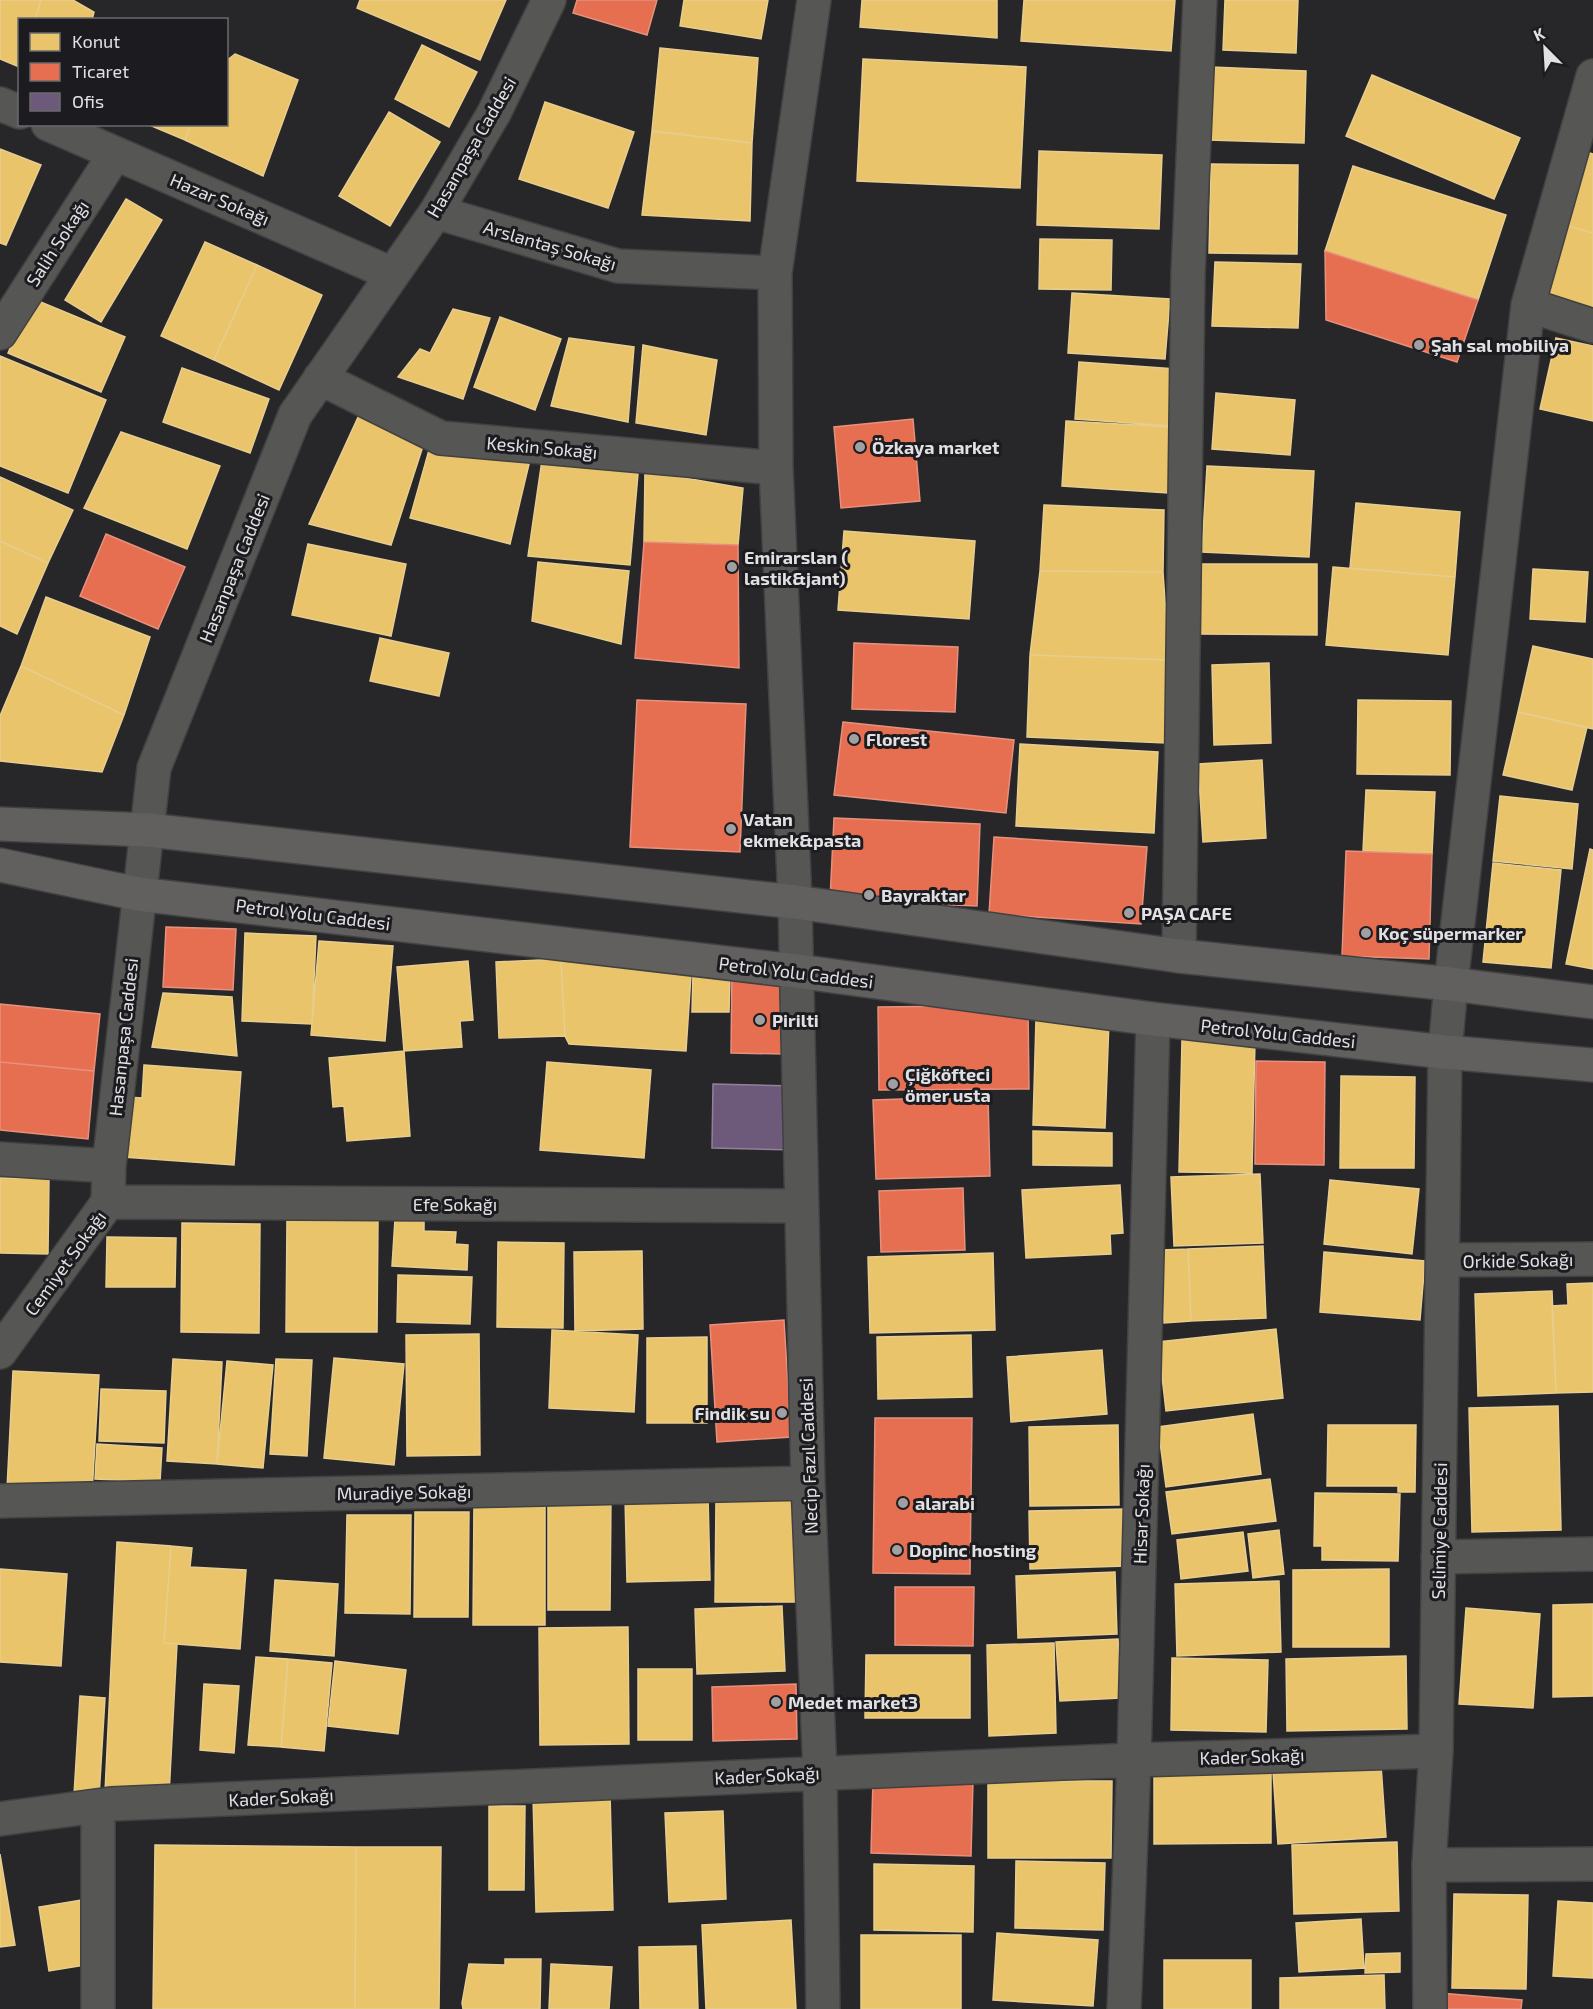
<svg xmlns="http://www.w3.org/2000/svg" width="1593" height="2009" font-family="'Exo 2',sans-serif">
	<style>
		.homes { fill: #e9c46a; stroke: #e7cd8f; stroke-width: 1.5 }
		.shops { fill: #e76f51; stroke: #e5917d; stroke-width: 1.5 }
		.offices { fill: #6d597a; stroke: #90829a; stroke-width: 1.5 }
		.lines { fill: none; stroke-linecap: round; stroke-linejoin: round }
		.minor-casing { stroke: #414142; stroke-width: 36 }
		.tertiary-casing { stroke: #414142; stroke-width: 36 }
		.secondary-casing { stroke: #414142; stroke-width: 36 }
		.minor { stroke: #565655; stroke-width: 33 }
		.tertiary { stroke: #565655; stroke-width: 33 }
		.secondary { stroke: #61605f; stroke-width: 33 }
		.poi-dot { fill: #a0a0a3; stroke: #1c1c20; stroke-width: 2 }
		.labels { text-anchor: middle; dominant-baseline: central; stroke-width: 6; stroke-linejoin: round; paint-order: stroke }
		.street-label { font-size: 18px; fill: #e1e1e4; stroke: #1c1c20 }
		.poi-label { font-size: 18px; font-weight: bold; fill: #e1e1e4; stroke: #1c1c20; text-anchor: start }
	</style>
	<rect width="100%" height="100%" fill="#272629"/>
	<path class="homes" d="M 0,0 L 41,0 L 35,20 L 20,20 L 19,67 L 0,59 Z
		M 41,0 L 73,0 L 94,12 L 92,20 L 35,20 Z
		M 360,0 L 506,0 L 480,60 L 357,8 Z
		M 684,0 L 768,0 L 761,39 L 680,26 Z
		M 862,0 L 997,0 L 997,38 L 860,27 Z
		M 1024,0 L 1175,0 L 1171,51 L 1021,41 Z
		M 1225,0 L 1298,0 L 1296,53 L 1223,50 Z
		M 422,45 L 477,72 L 449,127 L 395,99 Z
		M 660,48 L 758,58 L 752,143 L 652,131 Z
		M 235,54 L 298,80 L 263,176 L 185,140 L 191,124 L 226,124 L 226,61 Z
		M 863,59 L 1026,67 L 1020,188 L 857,181 Z
		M 1211,67 L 1306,71 L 1304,143 L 1209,140 Z
		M 1372,75 L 1520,138 L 1494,199 L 1346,136 Z
		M 545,102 L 634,132 L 608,208 L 519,179 Z
		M 389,112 L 440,142 L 390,226 L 339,196 Z
		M 147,124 L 191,124 L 185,140 Z
		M 652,131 L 752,143 L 750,221 L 642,215 Z
		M 0,149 L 41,165 L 6,245 L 0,243 Z
		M 1039,151 L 1162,155 L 1159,229 L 1037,225 Z
		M 1587,152 L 1593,154 L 1593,233 L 1565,225 Z
		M 1211,164 L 1298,165 L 1297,254 L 1209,253 Z
		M 1353,166 L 1506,215 L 1478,300 L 1325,251 Z
		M 126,199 L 162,220 L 101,322 L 65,300 Z
		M 1565,225 L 1593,233 L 1593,311 L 1544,297 Z
		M 1040,239 L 1112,240 L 1111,290 L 1039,289 Z
		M 205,242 L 257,265 L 214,360 L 161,336 Z
		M 1215,262 L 1301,264 L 1298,328 L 1212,326 Z
		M 257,265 L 322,295 L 279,390 L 214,360 Z
		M 1072,293 L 1170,299 L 1165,359 L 1068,353 Z
		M 31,298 L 125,337 L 101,392 L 8,353 Z
		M 453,309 L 490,318 L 463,399 L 398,377 L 420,349 L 430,353 Z
		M 500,317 L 561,339 L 535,410 L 474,387 Z
		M 569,338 L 634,347 L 628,422 L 551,406 Z
		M 1556,338 L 1593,346 L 1593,421 L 1540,409 Z
		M 643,345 L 717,360 L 706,435 L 636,423 Z
		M 0,356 L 106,400 L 68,493 L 0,466 Z
		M 1079,362 L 1176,369 L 1172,426 L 1075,419 Z
		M 182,368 L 269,399 L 250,453 L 163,422 Z
		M 1216,393 L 1295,400 L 1290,455 L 1212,449 Z
		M 360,413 L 425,440 L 391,545 L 309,524 Z
		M 1066,421 L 1172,427 L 1168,493 L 1062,486 Z
		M 121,432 L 220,466 L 187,549 L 84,508 Z
		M 431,443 L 529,464 L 510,544 L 410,518 Z
		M 542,460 L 638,474 L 630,565 L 528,556 Z
		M 1207,466 L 1314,471 L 1309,557 L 1202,552 Z
		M 645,471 L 743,488 L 738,545 L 644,542 Z
		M 0,477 L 73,510 L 48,563 L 0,541 Z
		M 1356,503 L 1460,512 L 1455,577 L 1350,568 Z
		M 1044,505 L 1164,510 L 1163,572 L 1040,571 Z
		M 844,531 L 975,541 L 969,619 L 838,610 Z
		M 0,541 L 48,563 L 17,634 L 0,626 Z
		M 308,544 L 406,564 L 391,636 L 292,615 Z
		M 538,562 L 629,571 L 621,644 L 532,621 Z
		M 1199,564 L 1317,564 L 1317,635 L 1199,634 Z
		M 1333,567 L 1455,577 L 1448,655 L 1326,645 Z
		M 1533,569 L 1588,572 L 1585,622 L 1530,619 Z
		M 1040,571 L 1163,572 L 1169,660 L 1030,655 Z
		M 46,597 L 150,637 L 124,715 L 21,666 Z
		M 380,638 L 449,653 L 439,696 L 370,681 Z
		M 1533,646 L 1593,659 L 1593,729 L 1518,712 Z
		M 1030,655 L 1169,660 L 1166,743 L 1027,737 Z
		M 1269,663 L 1271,743 L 1214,745 L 1212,665 Z
		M 21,666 L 124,715 L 102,772 L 0,761 L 0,716 Z
		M 1358,700 L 1451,701 L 1450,775 L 1357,774 Z
		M 1518,712 L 1587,727 L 1572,790 L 1503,775 Z
		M 1020,744 L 1158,752 L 1154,833 L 1016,826 Z
		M 1262,760 L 1266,838 L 1203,842 L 1198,764 Z
		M 1366,790 L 1435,792 L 1432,854 L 1363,851 Z
		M 1500,796 L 1578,804 L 1572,869 L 1493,861 Z
		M 1590,849 L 1593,850 L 1593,969 L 1566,964 Z
		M 1493,863 L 1561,870 L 1551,968 L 1483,962 Z
		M 245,933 L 316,936 L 312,1024 L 242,1021 Z
		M 319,941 L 393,946 L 385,1041 L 311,1035 Z
		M 561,959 L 565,1036 L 499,1038 L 496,962 Z
		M 561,959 L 691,975 L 686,1051 L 569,1044 L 565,1036 Z
		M 468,961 L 473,1020 L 460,1021 L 462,1047 L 404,1051 L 397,967 Z
		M 693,974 L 730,976 L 729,1012 L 692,1012 Z
		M 163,993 L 232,997 L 237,1056 L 152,1047 Z
		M 1036,1019 L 1109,1021 L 1105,1128 L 1033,1125 Z
		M 1182,1040 L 1255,1041 L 1252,1173 L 1179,1172 Z
		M 404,1051 L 410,1136 L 347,1141 L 344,1106 L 333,1107 L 329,1058 Z
		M 547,1062 L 651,1070 L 644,1158 L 540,1150 Z
		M 144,1065 L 241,1072 L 234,1165 L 123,1157 L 128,1097 L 142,1098 Z
		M 1341,1076 L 1415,1077 L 1414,1168 L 1340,1168 Z
		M 1033,1131 L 1112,1133 L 1112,1166 L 1033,1165 Z
		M 1260,1174 L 1263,1243 L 1174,1246 L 1171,1177 Z
		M 0,1178 L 49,1178 L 48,1254 L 0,1253 Z
		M 1330,1180 L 1419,1189 L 1412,1254 L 1324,1244 Z
		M 1120,1185 L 1123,1233 L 1110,1234 L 1111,1254 L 1026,1258 L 1022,1190 Z
		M 395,1219 L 424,1221 L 424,1231 L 456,1232 L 455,1244 L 468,1245 L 467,1270 L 392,1266 Z
		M 287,1220 L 378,1220 L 377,1332 L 286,1332 Z
		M 182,1223 L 260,1224 L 259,1333 L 181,1332 Z
		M 107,1237 L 176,1238 L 175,1287 L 106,1287 Z
		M 498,1242 L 564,1243 L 563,1328 L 497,1327 Z
		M 1263,1246 L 1266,1318 L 1191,1321 L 1188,1249 Z
		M 1188,1249 L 1191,1321 L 1164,1323 L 1161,1250 Z
		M 642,1251 L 643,1329 L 575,1331 L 574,1252 Z
		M 1324,1252 L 1425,1261 L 1420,1320 L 1320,1312 Z
		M 993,1253 L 995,1330 L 870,1333 L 868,1257 Z
		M 398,1275 L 472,1277 L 470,1324 L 397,1322 Z
		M 1593,1283 L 1593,1392 L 1556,1393 L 1552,1306 L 1568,1305 L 1567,1284 Z
		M 1552,1291 L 1556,1393 L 1478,1396 L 1475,1294 Z
		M 1276,1329 L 1283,1398 L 1166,1411 L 1158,1342 Z
		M 552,1330 L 638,1335 L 634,1412 L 549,1408 Z
		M 479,1334 L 480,1455 L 407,1456 L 406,1335 Z
		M 971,1335 L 972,1397 L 878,1399 L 877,1337 Z
		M 707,1337 L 707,1423 L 647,1423 L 647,1338 Z
		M 1102,1350 L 1107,1414 L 1011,1422 L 1007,1357 Z
		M 334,1358 L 404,1364 L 394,1465 L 324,1458 Z
		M 173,1359 L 222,1362 L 217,1464 L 167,1461 Z
		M 276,1359 L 312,1360 L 307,1456 L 270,1454 Z
		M 227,1361 L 273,1365 L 263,1468 L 217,1464 Z
		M 13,1371 L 99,1375 L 92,1493 L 7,1489 Z
		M 101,1389 L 166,1391 L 164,1443 L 99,1441 Z
		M 1558,1406 L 1561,1530 L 1472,1532 L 1469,1408 Z
		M 1253,1414 L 1261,1474 L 1166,1487 L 1158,1427 Z
		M 1118,1425 L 1119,1505 L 1030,1506 L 1029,1427 Z
		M 1328,1425 L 1416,1425 L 1415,1492 L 1398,1492 L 1398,1486 L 1327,1486 Z
		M 97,1444 L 162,1448 L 160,1482 L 95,1479 Z
		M 1270,1479 L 1276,1521 L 1172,1534 L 1166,1492 Z
		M 1315,1493 L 1400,1494 L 1398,1561 L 1322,1560 L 1322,1546 L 1314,1546 Z
		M 708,1495 L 710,1580 L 627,1582 L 625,1497 Z
		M 548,1498 L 611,1498 L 610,1610 L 548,1610 Z
		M 716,1498 L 800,1498 L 800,1602 L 715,1602 Z
		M 474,1502 L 545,1502 L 545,1625 L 473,1625 Z
		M 1125,1509 L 1126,1566 L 1030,1569 L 1029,1511 Z
		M 415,1512 L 469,1512 L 468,1617 L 414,1617 Z
		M 347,1515 L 411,1515 L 410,1614 L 345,1613 Z
		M 1279,1530 L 1284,1574 L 1253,1578 L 1248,1534 Z
		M 1243,1532 L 1248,1571 L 1181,1579 L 1177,1540 Z
		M 117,1542 L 171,1546 L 164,1643 L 177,1644 L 169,1795 L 105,1792 Z
		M 171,1546 L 192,1548 L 190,1567 L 246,1570 L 240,1649 L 164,1643 Z
		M 0,1569 L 67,1574 L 61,1666 L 0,1662 Z
		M 1389,1569 L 1389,1647 L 1293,1647 L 1293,1570 Z
		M 1115,1572 L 1117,1634 L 1018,1638 L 1016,1576 Z
		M 275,1580 L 338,1584 L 334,1656 L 270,1651 Z
		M 1279,1581 L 1281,1652 L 1177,1656 L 1175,1584 Z
		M 1593,1604 L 1593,1696 L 1553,1697 L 1553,1605 Z
		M 782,1606 L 785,1671 L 697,1674 L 695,1609 Z
		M 1466,1608 L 1540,1614 L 1533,1708 L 1459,1704 Z
		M 628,1627 L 629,1744 L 540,1745 L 539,1628 Z
		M 1118,1639 L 1121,1698 L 1060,1701 L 1056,1642 Z
		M 1054,1643 L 1056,1733 L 989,1736 L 987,1645 Z
		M 866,1655 L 970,1655 L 970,1718 L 865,1718 Z
		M 1406,1656 L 1407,1729 L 1287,1731 L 1286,1659 Z
		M 256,1657 L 288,1659 L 281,1747 L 248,1745 Z
		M 1172,1658 L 1268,1660 L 1266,1732 L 1171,1730 Z
		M 288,1659 L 332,1663 L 324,1751 L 281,1747 Z
		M 335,1661 L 406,1670 L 398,1734 L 328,1726 Z
		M 638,1669 L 692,1669 L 692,1740 L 638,1740 Z
		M 204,1684 L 239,1686 L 234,1753 L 200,1750 Z
		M 80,1696 L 105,1698 L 99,1797 L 74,1795 Z
		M 1381,1765 L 1386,1837 L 1278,1844 L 1273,1772 Z
		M 1154,1772 L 1271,1772 L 1271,1843 L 1154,1844 Z
		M 988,1781 L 1112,1781 L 1111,1858 L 988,1858 Z
		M 610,1793 L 613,1910 L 536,1912 L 533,1796 Z
		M 489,1806 L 525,1806 L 524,1890 L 489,1890 Z
		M 723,1811 L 726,1899 L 669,1902 L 665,1813 Z
		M 1397,1842 L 1399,1911 L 1294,1914 L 1292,1845 Z
		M 155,1845 L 356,1847 L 355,2009 L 153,2009 Z
		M 356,1847 L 441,1847 L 439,2009 L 355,2009 Z
		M 0,1854 L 15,1945 L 0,1947 Z
		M 1016,1861 L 1105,1863 L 1103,1930 L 1015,1928 Z
		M 874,1864 L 974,1866 L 973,1932 L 874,1930 Z
		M 1454,1894 L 1528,1895 L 1526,1989 L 1452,1988 Z
		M 87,1899 L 98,1963 L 49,1971 L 39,1907 Z
		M 1558,1901 L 1593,1903 L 1593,1978 L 1553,1976 Z
		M 1361,1919 L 1364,1968 L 1299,1972 L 1296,1923 Z
		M 791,1920 L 796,2009 L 706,2009 L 702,1925 Z
		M 997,1933 L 1098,1940 L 1093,2006 L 993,2000 Z
		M 861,1935 L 961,1935 L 961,2009 L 861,2009 Z
		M 696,1946 L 698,2009 L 640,2009 L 639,1947 Z
		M 1400,1953 L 1400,1972 L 1365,1973 L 1366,1954 Z
		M 505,1959 L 541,1959 L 540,2009 L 463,2009 L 462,2003 L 469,1964 L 505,1965 Z
		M 1164,1960 L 1251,1960 L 1251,2009 L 1164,2009 Z
		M 551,1964 L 612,1967 L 609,2009 L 549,2009 Z
		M 1384,1975 L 1385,2009 L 1280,2009 L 1280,1978 Z"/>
	<path class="shops" d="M 577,0 L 657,0 L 647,35 L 573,13 Z
		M 1325,251 L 1478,300 L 1457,362 L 1326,320 Z
		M 913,419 L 920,501 L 841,508 L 834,427 Z
		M 106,534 L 185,567 L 158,629 L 80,596 Z
		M 644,542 L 738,545 L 739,668 L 635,658 Z
		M 854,643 L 958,647 L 955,712 L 852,709 Z
		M 637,700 L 746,704 L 740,852 L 630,847 Z
		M 843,722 L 1014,740 L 1006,813 L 834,795 Z
		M 834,818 L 980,824 L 977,906 L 830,900 Z
		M 994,837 L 1147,847 L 1141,924 L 989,914 Z
		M 1346,851 L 1432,854 L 1429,959 L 1342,956 Z
		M 166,927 L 236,929 L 233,990 L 163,987 Z
		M 732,969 L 784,970 L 782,1054 L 731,1053 Z
		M 0,1004 L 100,1014 L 94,1071 L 0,1062 Z
		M 1028,1005 L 1029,1089 L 879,1090 L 878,1007 Z
		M 1256,1061 L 1325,1062 L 1324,1165 L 1255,1164 Z
		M 0,1062 L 94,1071 L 88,1139 L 0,1130 Z
		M 988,1096 L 990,1176 L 876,1179 L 873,1100 Z
		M 963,1188 L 965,1250 L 881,1252 L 879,1191 Z
		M 784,1320 L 791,1437 L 717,1442 L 710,1325 Z
		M 875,1418 L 972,1418 L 970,1574 L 873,1573 Z
		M 895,1587 L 974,1587 L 973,1646 L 895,1645 Z
		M 796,1684 L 797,1739 L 713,1741 L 712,1687 Z
		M 873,1779 L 973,1781 L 971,1856 L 871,1853 Z
		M 1440,1993 L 1522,2000 L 1521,2009 L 1438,2009 Z"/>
	<path class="offices" d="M 713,1084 L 795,1086 L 794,1150 L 712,1148 Z"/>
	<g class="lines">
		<defs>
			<path id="minor" d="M 814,0 L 775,273 L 776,468 L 795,902 L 808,1483 L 820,1773 L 823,2009
				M 0,104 L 20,112
				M 48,124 L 392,274
				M 436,212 L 618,266 L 775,273
				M 1528,305 L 1593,326
				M 0,333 L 115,154
				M 320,378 L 441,438 L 776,468
				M 1179,956 L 1188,274 L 1200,0
				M 1445,1052 L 1451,984 L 1528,305 L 1593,76
				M 0,1159 L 109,1166
				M 108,1202 L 109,1166 L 154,768 L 295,415 L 436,212 L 494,113 L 549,0
				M 108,1202 L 801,1206
				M 1443,1260 L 1593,1259
				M 0,1352 L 108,1202
				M 0,1501 L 808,1483
				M 1438,1557 L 1593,1554
				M 98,1806 L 98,2009
				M 0,1819 L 111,1804 L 1134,1760 L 1436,1751
				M 1429,1865 L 1593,1864
				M 1124,2009 L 1134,1760 L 1153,1019"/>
			<path id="tertiary" d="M 1430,2009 L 1429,1865 L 1436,1751 L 1445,1052"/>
			<path id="secondary" d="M 0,824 L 148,830 L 795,902 L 1179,956 L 1451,984 L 1593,1002
				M 0,865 L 138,894 L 796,971 L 1153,1019 L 1445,1052 L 1593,1065"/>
		</defs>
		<use href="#minor" class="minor-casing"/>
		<use href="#tertiary" class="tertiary-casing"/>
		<use href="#secondary" class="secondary-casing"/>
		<use href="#minor" class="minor"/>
		<use href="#tertiary" class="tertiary"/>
		<use href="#secondary" class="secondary"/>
	</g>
	<g class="poi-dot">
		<circle cx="1419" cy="345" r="6"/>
		<circle cx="860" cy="447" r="6"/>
		<circle cx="732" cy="567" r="6"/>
		<circle cx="854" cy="739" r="6"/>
		<circle cx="731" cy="829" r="6"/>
		<circle cx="869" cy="895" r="6"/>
		<circle cx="1129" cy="913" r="6"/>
		<circle cx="1366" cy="933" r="6"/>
		<circle cx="760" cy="1020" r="6"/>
		<circle cx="893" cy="1084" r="6"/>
		<circle cx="782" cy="1413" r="6"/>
		<circle cx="903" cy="1503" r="6"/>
		<circle cx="897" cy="1550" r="6"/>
		<circle cx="776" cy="1702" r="6"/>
	</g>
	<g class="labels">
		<g class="street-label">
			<text transform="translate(471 147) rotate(-60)">Hasanpaşa Caddesi</text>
			<text transform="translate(220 199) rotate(23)">Hazar Sokağı</text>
			<text transform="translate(57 243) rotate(-57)">Salih Sokağı</text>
			<text transform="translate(550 245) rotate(16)">Arslantaş Sokağı</text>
			<text transform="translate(542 447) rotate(5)">Keskin Sokağı</text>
			<text transform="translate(234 568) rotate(-68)">Hasanpaşa Caddesi</text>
			<text transform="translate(313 914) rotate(7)">Petrol Yolu Caddesi</text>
			<text transform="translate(796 972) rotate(7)">Petrol Yolu Caddesi</text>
			<text transform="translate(1278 1033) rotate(6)">Petrol Yolu Caddesi</text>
			<text transform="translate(123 1037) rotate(-84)">Hasanpaşa Caddesi</text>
			<text x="455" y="1204">Efe Sokağı</text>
			<text transform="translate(1518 1260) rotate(-1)">Orkide Sokağı</text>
			<text transform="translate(65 1263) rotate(-54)">Cemiyet Sokağı</text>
			<text transform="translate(808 1456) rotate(-92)">Necip Fazıl Caddesi</text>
			<text transform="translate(404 1492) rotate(-1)">Muradiye Sokağı</text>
			<text transform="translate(1141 1514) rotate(-88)">Hisar Sokağı</text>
			<text transform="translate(1439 1531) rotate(-89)">Selimiye Caddesi</text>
			<text transform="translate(1252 1756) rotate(-2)">Kader Sokağı</text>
			<text transform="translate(767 1775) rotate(-3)">Kader Sokağı</text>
			<text transform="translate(281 1797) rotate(-3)">Kader Sokağı</text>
		</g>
		<g class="poi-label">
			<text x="1431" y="345">Şah sal mobiliya</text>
			<text x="872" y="447">Özkaya market</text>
			<text x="744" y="557">Emirarslan (<tspan x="744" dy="21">lastik&amp;jant)</tspan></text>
			<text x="866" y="739">Florest</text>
			<text x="743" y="819">Vatan<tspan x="743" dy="21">ekmek&amp;pasta</tspan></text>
			<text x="881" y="895">Bayraktar</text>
			<text x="1141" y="913">PAŞA CAFE</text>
			<text x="1378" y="933">Koç süpermarker</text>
			<text x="772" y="1020">Pirilti</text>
			<text x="905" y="1074">Çiğköfteci<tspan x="905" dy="21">ömer usta</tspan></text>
			<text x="770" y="1413" text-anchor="end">Findik su</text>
			<text x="915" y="1503">alarabi</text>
			<text x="909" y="1550">Dopinc hosting</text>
			<text x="788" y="1702">Medet market3</text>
		</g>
	</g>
	<rect x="18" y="18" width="210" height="108" fill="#1c1c20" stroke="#6b6b6e" stroke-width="1.5"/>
	<rect x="30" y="33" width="30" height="18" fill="#e9c46a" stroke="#6b6b6e" stroke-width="1.5"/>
	<text x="72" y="48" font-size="18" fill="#e1e1e4">Konut</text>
	<rect x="30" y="63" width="30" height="18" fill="#e76f51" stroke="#6b6b6e" stroke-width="1.5"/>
	<text x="72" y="78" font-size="18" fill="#e1e1e4">Ticaret</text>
	<rect x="30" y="93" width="30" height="18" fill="#6d597a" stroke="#6b6b6e" stroke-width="1.5"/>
	<text x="72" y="108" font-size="18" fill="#e1e1e4">Ofis</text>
	<g transform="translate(1545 48) rotate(336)" stroke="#1c1c20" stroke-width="4.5" paint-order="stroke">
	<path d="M0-4.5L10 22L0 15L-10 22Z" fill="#e1e1e4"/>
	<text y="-9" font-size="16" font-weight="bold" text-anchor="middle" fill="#e1e1e4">K</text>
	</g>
</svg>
